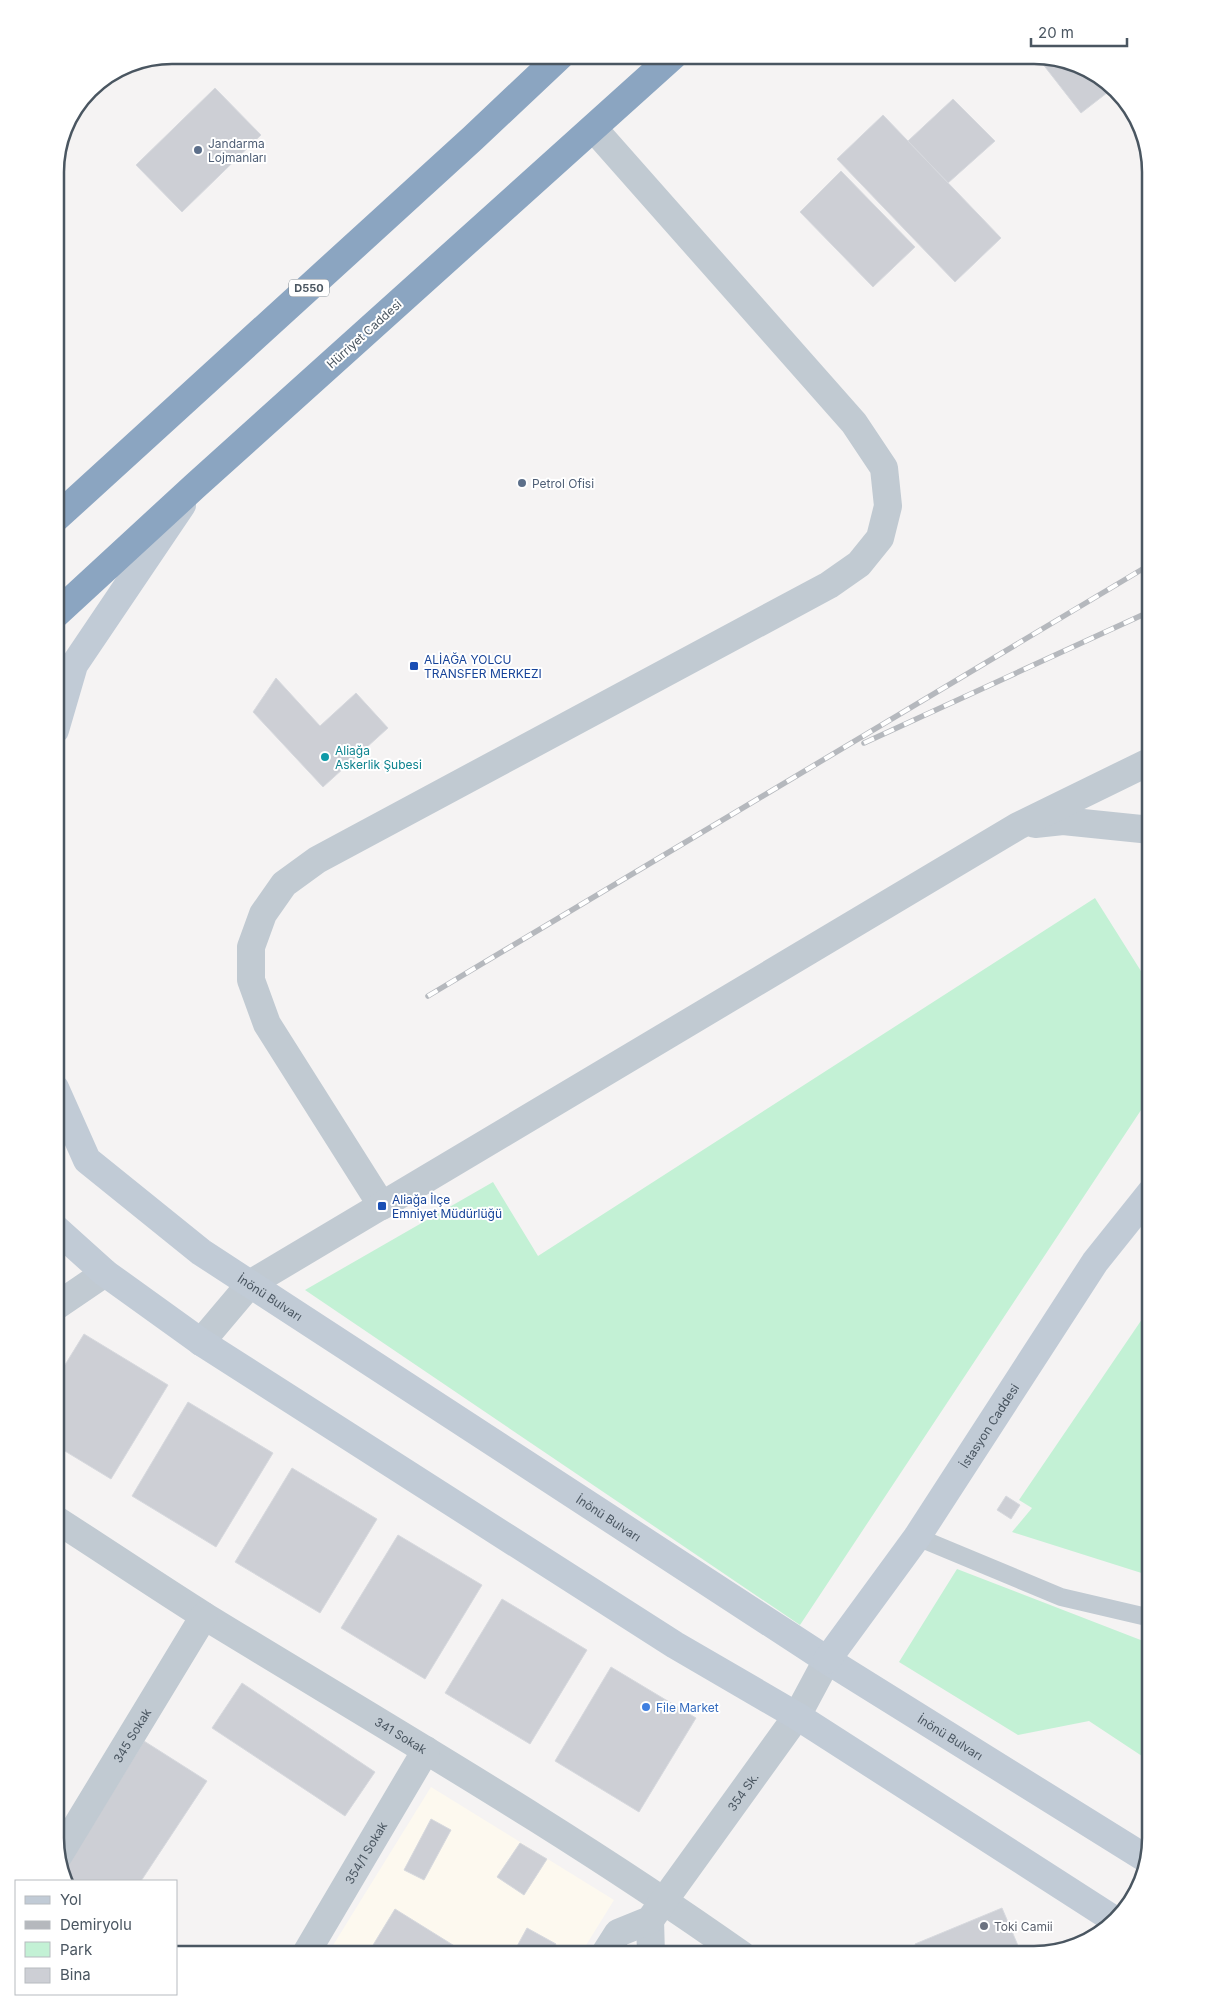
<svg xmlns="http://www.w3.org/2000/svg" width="1206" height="2010" font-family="Inter,sans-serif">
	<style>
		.commercial { fill: #fdf9ef }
		.green { fill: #c3f1d5 }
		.building { fill: #cdcfd5; stroke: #d7d9de }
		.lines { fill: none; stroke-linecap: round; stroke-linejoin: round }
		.lane { stroke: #c1cad2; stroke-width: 18 }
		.street { stroke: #c1cad2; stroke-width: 28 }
		.secondary { stroke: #c1cbd6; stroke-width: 28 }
		.highway { stroke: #8ba5c1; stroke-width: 28 }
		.rail-casing { stroke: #b5b8bd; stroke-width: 5.5 }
		.rail { stroke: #fff; stroke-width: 4; stroke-dasharray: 11; stroke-linecap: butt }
		.service-dot { fill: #5c6f8a; stroke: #fff; stroke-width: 2 }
		.transit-dot { fill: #1a4fb4; stroke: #fff; stroke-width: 2 }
		.culture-dot { fill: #0f9aa8; stroke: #fff; stroke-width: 2 }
		.shop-dot { fill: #3f7fe0; stroke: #fff; stroke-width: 2 }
		.worship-dot { fill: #6b7280; stroke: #fff; stroke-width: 2 }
		.labels { text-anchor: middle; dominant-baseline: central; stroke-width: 4; stroke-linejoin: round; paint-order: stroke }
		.shield { fill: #fff; stroke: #808990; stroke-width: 1 }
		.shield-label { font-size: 11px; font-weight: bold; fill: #4a5661 }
		.service-label { font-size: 12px; fill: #4e5e75; stroke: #fff; text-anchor: start }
		.street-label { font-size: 12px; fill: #4a5661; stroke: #fff }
		.transit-label { font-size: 12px; fill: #164399; stroke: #fff; text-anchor: start }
		.culture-label { font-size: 12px; fill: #0d838f; stroke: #fff; text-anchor: start }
		.shop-label { font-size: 12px; fill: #366cbe; stroke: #fff; text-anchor: start }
		.worship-label { font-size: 12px; fill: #5b616d; stroke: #fff; text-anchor: start }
		.rim { fill: none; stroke: #4a5661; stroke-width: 2.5 }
	</style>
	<rect width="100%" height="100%" fill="#f5f3f3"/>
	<path class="commercial" d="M 431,1787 L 614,1900 L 580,1955 L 327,1955 Z"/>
	<path class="green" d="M 1095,898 L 1151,987 L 1151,1095 L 800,1625 L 305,1290 L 493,1182 L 538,1256 Z
		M 1151,1306 L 1151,1576 L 1012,1532 L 1032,1508 L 1019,1500 Z
		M 957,1569 L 1151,1644 L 1151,1762 L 1089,1721 L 1018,1735 L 899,1662 Z"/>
	<path class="building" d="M 1048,57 L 1099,75 L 1112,89 L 1081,113 L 1042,63 Z
		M 215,88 L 261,135 L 182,212 L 136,165 Z
		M 953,99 L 995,141 L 948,183 L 908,141 Z
		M 883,115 L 1001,238 L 955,282 L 837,159 Z
		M 841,171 L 915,247 L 873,287 L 800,212 Z
		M 276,678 L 320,726 L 356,693 L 388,728 L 323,787 L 253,712 Z
		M 84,1334 L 168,1385 L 111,1479 L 55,1445 L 55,1381 Z
		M 188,1402 L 273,1453 L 216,1547 L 132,1496 Z
		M 292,1468 L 377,1519 L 320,1613 L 235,1562 Z
		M 1006,1496 L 1020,1505 L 1011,1519 L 997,1510 Z
		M 398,1535 L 482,1585 L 425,1679 L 341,1628 Z
		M 502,1599 L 587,1650 L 530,1744 L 445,1693 Z
		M 611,1667 L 696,1718 L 639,1812 L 555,1761 Z
		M 242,1683 L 375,1772 L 345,1816 L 212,1728 Z
		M 144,1741 L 207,1781 L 141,1881 L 65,1881 L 63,1873 Z
		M 431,1819 L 451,1830 L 424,1880 L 404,1870 Z
		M 520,1843 L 547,1859 L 524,1895 L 497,1877 Z
		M 1002,1908 L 1022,1955 L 919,1955 L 915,1944 Z
		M 395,1909 L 469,1955 L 367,1955 Z
		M 527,1928 L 556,1944 L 550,1955 L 524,1955 L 515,1950 Z"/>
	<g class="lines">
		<path class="lane" d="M 917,1537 L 1061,1597 L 1151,1618"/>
		<g class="street">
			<path d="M 1035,824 L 1063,821 L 1151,830"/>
			<path d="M 382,1206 L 267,1024 L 251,980 L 251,947 L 263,914 L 284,884 L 317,860 L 829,585 L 859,564 L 880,538 L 888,506 L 884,468 L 854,423 L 594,129"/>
			<path d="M 55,1307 L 105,1273"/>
			<path d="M 201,1342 L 250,1284 L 1018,826 L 1151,761"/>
			<path id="s1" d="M 55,1519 C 105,1551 155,1585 206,1617 C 386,1727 570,1833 742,1955"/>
			<path id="s2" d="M 59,1855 L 204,1616"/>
			<path d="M 650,1920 L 651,1955"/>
			<path id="s3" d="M 305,1955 L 426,1750"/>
			<path id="s4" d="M 604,1955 L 618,1933 L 650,1920 L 797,1716 L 827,1660"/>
		</g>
		<g class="secondary">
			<path d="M 55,730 L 74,665 L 182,505"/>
			<path id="s5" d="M 55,1088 L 87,1160 L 201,1252 L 827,1660 L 1145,1858"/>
			<path d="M 55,1228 L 105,1273 L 201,1342 L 675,1645 L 797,1716 L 1113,1919"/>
			<path id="s6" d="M 827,1660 L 917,1537 L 1095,1262 L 1151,1192"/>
		</g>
		<path class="highway" d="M 55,519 L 473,138 L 561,55
			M 55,615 L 195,486 L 674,55"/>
		<defs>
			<path id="rail" d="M 864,743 L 1151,611
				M 428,996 L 1151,564"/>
		</defs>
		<use href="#rail" class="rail-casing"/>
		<use href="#rail" class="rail"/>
	</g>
	<g class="service-dot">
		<circle cx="198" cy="150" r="5"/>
		<circle cx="522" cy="483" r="5"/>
	</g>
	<g class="transit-dot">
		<rect x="409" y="661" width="10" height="10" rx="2.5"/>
		<rect x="377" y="1201" width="10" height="10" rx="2.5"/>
	</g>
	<circle class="culture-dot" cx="325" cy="757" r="5"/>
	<circle class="shop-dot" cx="646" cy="1707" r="5"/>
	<circle class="worship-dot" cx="984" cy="1926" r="5"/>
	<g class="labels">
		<rect class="shield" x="289" y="279.5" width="40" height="17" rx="4"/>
		<g class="shield-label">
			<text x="309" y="288">D550</text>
		</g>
		<g class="service-label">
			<text x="208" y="143">Jandarma<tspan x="208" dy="14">Lojmanları</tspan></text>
			<text x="532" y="483">Petrol Ofisi</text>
		</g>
		<g class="street-label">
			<text transform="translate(364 334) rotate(-42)">Hürriyet Caddesi</text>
			<text stroke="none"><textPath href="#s5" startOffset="308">İnönü Bulvarı</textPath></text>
			<text stroke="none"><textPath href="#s6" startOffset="285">İstasyon Caddesi</textPath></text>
			<text stroke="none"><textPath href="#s5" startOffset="712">İnönü Bulvarı</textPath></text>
			<text stroke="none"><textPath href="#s1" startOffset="408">341 Sokak</textPath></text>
			<text stroke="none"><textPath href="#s2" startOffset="140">345 Sokak</textPath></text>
			<text stroke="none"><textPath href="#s5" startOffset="1118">İnönü Bulvarı</textPath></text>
			<text stroke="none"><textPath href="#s4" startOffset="219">354 Sk.</textPath></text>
			<text stroke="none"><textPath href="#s3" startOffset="119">354/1 Sokak</textPath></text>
		</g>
		<g class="transit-label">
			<text x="424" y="659">ALİAĞA YOLCU<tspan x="424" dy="14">TRANSFER MERKEZI</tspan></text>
			<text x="392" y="1199">Aliağa İlçe<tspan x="392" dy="14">Emniyet Müdürlüğü</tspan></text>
		</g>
		<g class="culture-label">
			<text x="335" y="750">Aliağa<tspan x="335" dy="14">Askerlik Şubesi</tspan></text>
		</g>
		<g class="shop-label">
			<text x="656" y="1707">File Market</text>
		</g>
		<g class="worship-label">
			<text x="994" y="1926">Toki Camii</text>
		</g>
	</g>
	<path d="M0 0H1206V2010H0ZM172 64H1034A108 108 0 0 1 1142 172V1838A108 108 0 0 1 1034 1946H172A108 108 0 0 1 64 1838V172A108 108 0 0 1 172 64Z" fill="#fff" fill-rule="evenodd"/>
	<path class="rim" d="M172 64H1034A108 108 0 0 1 1142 172V1838A108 108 0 0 1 1034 1946H172A108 108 0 0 1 64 1838V172A108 108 0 0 1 172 64Z"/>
	<rect x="15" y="1880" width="162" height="115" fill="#ffffff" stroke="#b7bbc0"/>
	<rect x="25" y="1896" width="25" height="8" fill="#c1cbd6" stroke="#b7bbc0"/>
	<text x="60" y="1905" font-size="15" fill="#4a5661">Yol</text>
	<rect x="25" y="1921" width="25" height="8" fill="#b5b8bd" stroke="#b7bbc0"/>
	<text x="60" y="1930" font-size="15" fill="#4a5661">Demiryolu</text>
	<rect x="25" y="1942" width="25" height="15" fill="#c3f1d5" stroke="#b7bbc0"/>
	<text x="60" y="1955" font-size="15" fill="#4a5661">Park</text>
	<rect x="25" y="1968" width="25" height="15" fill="#cdcfd5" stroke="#b7bbc0"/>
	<text x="60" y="1980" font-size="15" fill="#4a5661">Bina</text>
	<path d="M1031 38v8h96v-8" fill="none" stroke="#4a5661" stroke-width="2.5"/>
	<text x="1038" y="38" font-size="15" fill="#4a5661" stroke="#ffffff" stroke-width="4" paint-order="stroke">20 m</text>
</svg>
